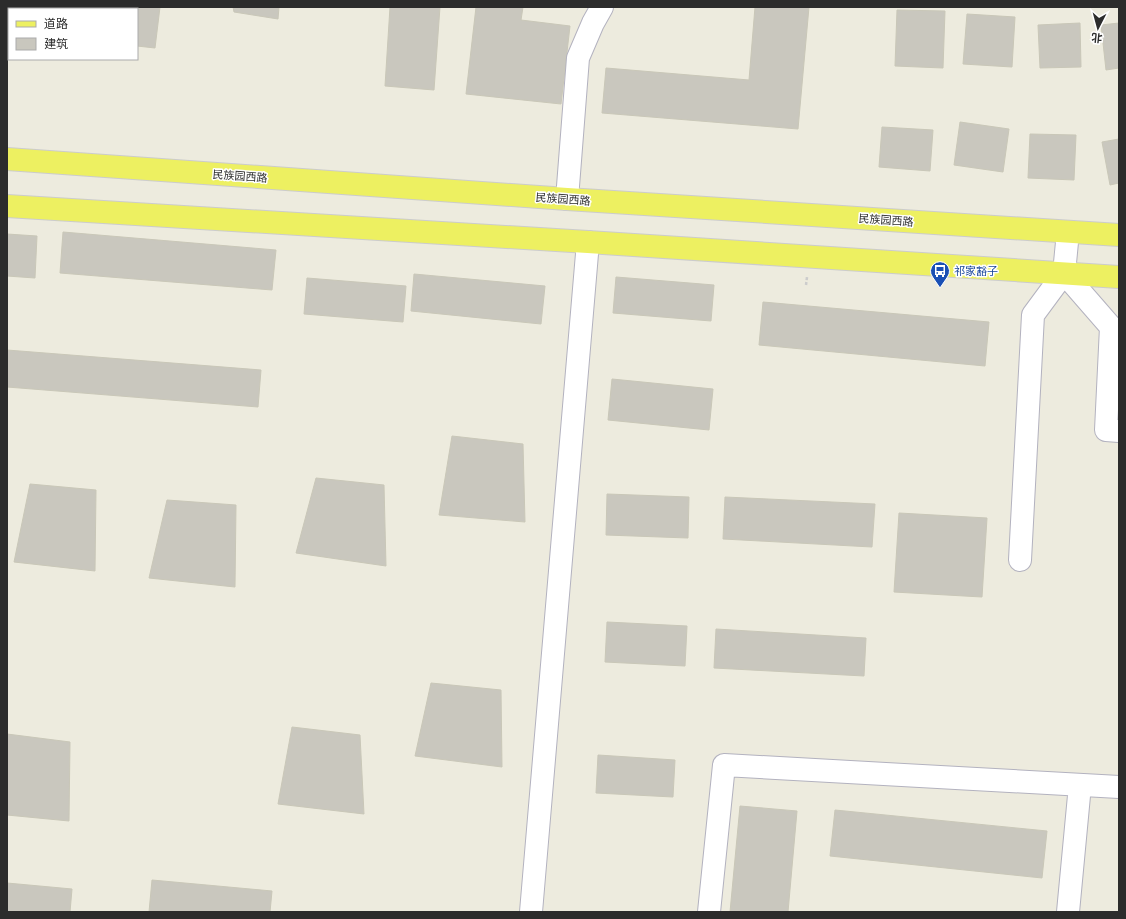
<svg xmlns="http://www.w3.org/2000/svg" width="1126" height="919" font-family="Inter,'Noto Sans SC',sans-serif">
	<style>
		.building { fill: #c9c7be; stroke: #c9c7b8 }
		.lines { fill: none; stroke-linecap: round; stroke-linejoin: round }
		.minor-casing { stroke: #b3b2bf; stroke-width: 24 }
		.major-casing { stroke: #ccc; stroke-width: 24 }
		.path { stroke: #ccc; stroke-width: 2.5; stroke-dasharray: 3 2; stroke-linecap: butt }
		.minor { stroke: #fff; stroke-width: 22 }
		.major { stroke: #edf061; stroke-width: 22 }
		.labels { text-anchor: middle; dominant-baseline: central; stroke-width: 3; stroke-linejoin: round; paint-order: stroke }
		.street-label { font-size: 11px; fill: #2c2c2c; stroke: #fff }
		.transit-label { font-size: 11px; fill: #164399; stroke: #fff; text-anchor: start }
	</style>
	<rect width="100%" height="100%" fill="#edebde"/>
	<path class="building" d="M 7,7 L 160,7 L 155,48 L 137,46 L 137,9 L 9,9 L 9,32 L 7,31 Z
		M 233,7 L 279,7 L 278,19 L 234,12 Z
		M 390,7 L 440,7 L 434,90 L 385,86 Z
		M 476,7 L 523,7 L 521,20 L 570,26 L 561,104 L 466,94 Z
		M 755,7 L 809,7 L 798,129 L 602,113 L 606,68 L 749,80 Z
		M 897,10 L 945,11 L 943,68 L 895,66 Z
		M 967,14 L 1015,17 L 1012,67 L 963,64 Z
		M 1080,23 L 1081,67 L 1040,68 L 1038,25 Z
		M 1119,23 L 1119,68 L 1106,70 L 1101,25 Z
		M 960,122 L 1009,129 L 1003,172 L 954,165 Z
		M 882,127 L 933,130 L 930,171 L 879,167 Z
		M 1030,134 L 1076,135 L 1074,180 L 1028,178 Z
		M 1119,139 L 1119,183 L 1110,185 L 1102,142 Z
		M 63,232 L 276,250 L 272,290 L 60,273 Z
		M 7,234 L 37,236 L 35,278 L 7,276 Z
		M 414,274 L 545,286 L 541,324 L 411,311 Z
		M 616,277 L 714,285 L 711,321 L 613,313 Z
		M 307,278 L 406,286 L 403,322 L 304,314 Z
		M 763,302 L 989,322 L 985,366 L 759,345 Z
		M 7,350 L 261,370 L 258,407 L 7,387 Z
		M 612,379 L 713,389 L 709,430 L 608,420 Z
		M 452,436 L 523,444 L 525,522 L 439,515 Z
		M 316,478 L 384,485 L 386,566 L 296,553 Z
		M 30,484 L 96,490 L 95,571 L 14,562 Z
		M 607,494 L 689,497 L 688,538 L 606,535 Z
		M 725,497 L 875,504 L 872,547 L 723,539 Z
		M 167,500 L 236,505 L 235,587 L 149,578 Z
		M 899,513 L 987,518 L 982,597 L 894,592 Z
		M 607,622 L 687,626 L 685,666 L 605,662 Z
		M 716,629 L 866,638 L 864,676 L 714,668 Z
		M 431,683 L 501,690 L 502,767 L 415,756 Z
		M 292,727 L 360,735 L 364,814 L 278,804 Z
		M 7,734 L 70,742 L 69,821 L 7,815 Z
		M 598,755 L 675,760 L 673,797 L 596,793 Z
		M 740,806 L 797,811 L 788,912 L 730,912 Z
		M 835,810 L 1047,831 L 1042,878 L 830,856 Z
		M 152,880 L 272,891 L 270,912 L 149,912 Z
		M 7,883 L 72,889 L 70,912 L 7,912 Z"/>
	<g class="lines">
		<defs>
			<path id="minor" d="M 567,199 L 578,58 L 593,23 L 602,7
				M 1064,273 L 1111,327 L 1106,430 L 1119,431
				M 1020,560 L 1033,315 L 1064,273 L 1068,232
				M 531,912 L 588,242
				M 709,912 L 724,765 L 1119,787
				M 1068,912 L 1080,785"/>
			<path id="major" d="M 7,159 L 567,199 L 1119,235
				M 7,206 L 588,242 L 1119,277"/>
		</defs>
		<use href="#minor" class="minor-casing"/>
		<use href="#major" class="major-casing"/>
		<path class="path" d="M 806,285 L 807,277"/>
		<use href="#minor" class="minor"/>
		<use href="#major" class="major"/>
	</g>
	<defs>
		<symbol id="bus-pin" viewBox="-11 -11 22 30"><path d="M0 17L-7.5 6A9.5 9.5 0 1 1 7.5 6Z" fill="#1a4fb4" stroke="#fff"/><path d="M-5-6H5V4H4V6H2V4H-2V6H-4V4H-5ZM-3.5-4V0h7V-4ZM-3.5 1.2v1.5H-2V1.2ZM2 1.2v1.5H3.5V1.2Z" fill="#fff"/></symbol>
	</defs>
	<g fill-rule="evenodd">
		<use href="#bus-pin" x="929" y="260" width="22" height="30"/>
	</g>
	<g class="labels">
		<g class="street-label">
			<text transform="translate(240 176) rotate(4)">民族园西路</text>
			<text transform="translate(563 199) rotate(4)">民族园西路</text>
			<text transform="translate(886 220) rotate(4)">民族园西路</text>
		</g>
		<g class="transit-label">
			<text x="954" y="271">祁家豁子</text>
		</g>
	</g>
	<rect width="1126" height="919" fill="none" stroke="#2c2c2c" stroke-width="16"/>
	<rect x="8" y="8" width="130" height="52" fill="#ffffff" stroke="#ababab"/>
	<rect x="16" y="21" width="20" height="6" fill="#edf061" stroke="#ababab"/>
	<text x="44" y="28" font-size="12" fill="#2c2c2c">道路</text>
	<rect x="16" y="38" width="20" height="12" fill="#c9c7be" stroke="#ababab"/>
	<text x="44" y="48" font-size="12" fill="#2c2c2c">建筑</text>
	<g transform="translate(1098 28) rotate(186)" stroke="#ffffff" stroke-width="3" paint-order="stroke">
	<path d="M0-3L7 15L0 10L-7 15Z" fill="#2c2c2c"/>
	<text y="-6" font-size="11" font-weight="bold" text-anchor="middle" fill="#2c2c2c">北</text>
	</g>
</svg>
